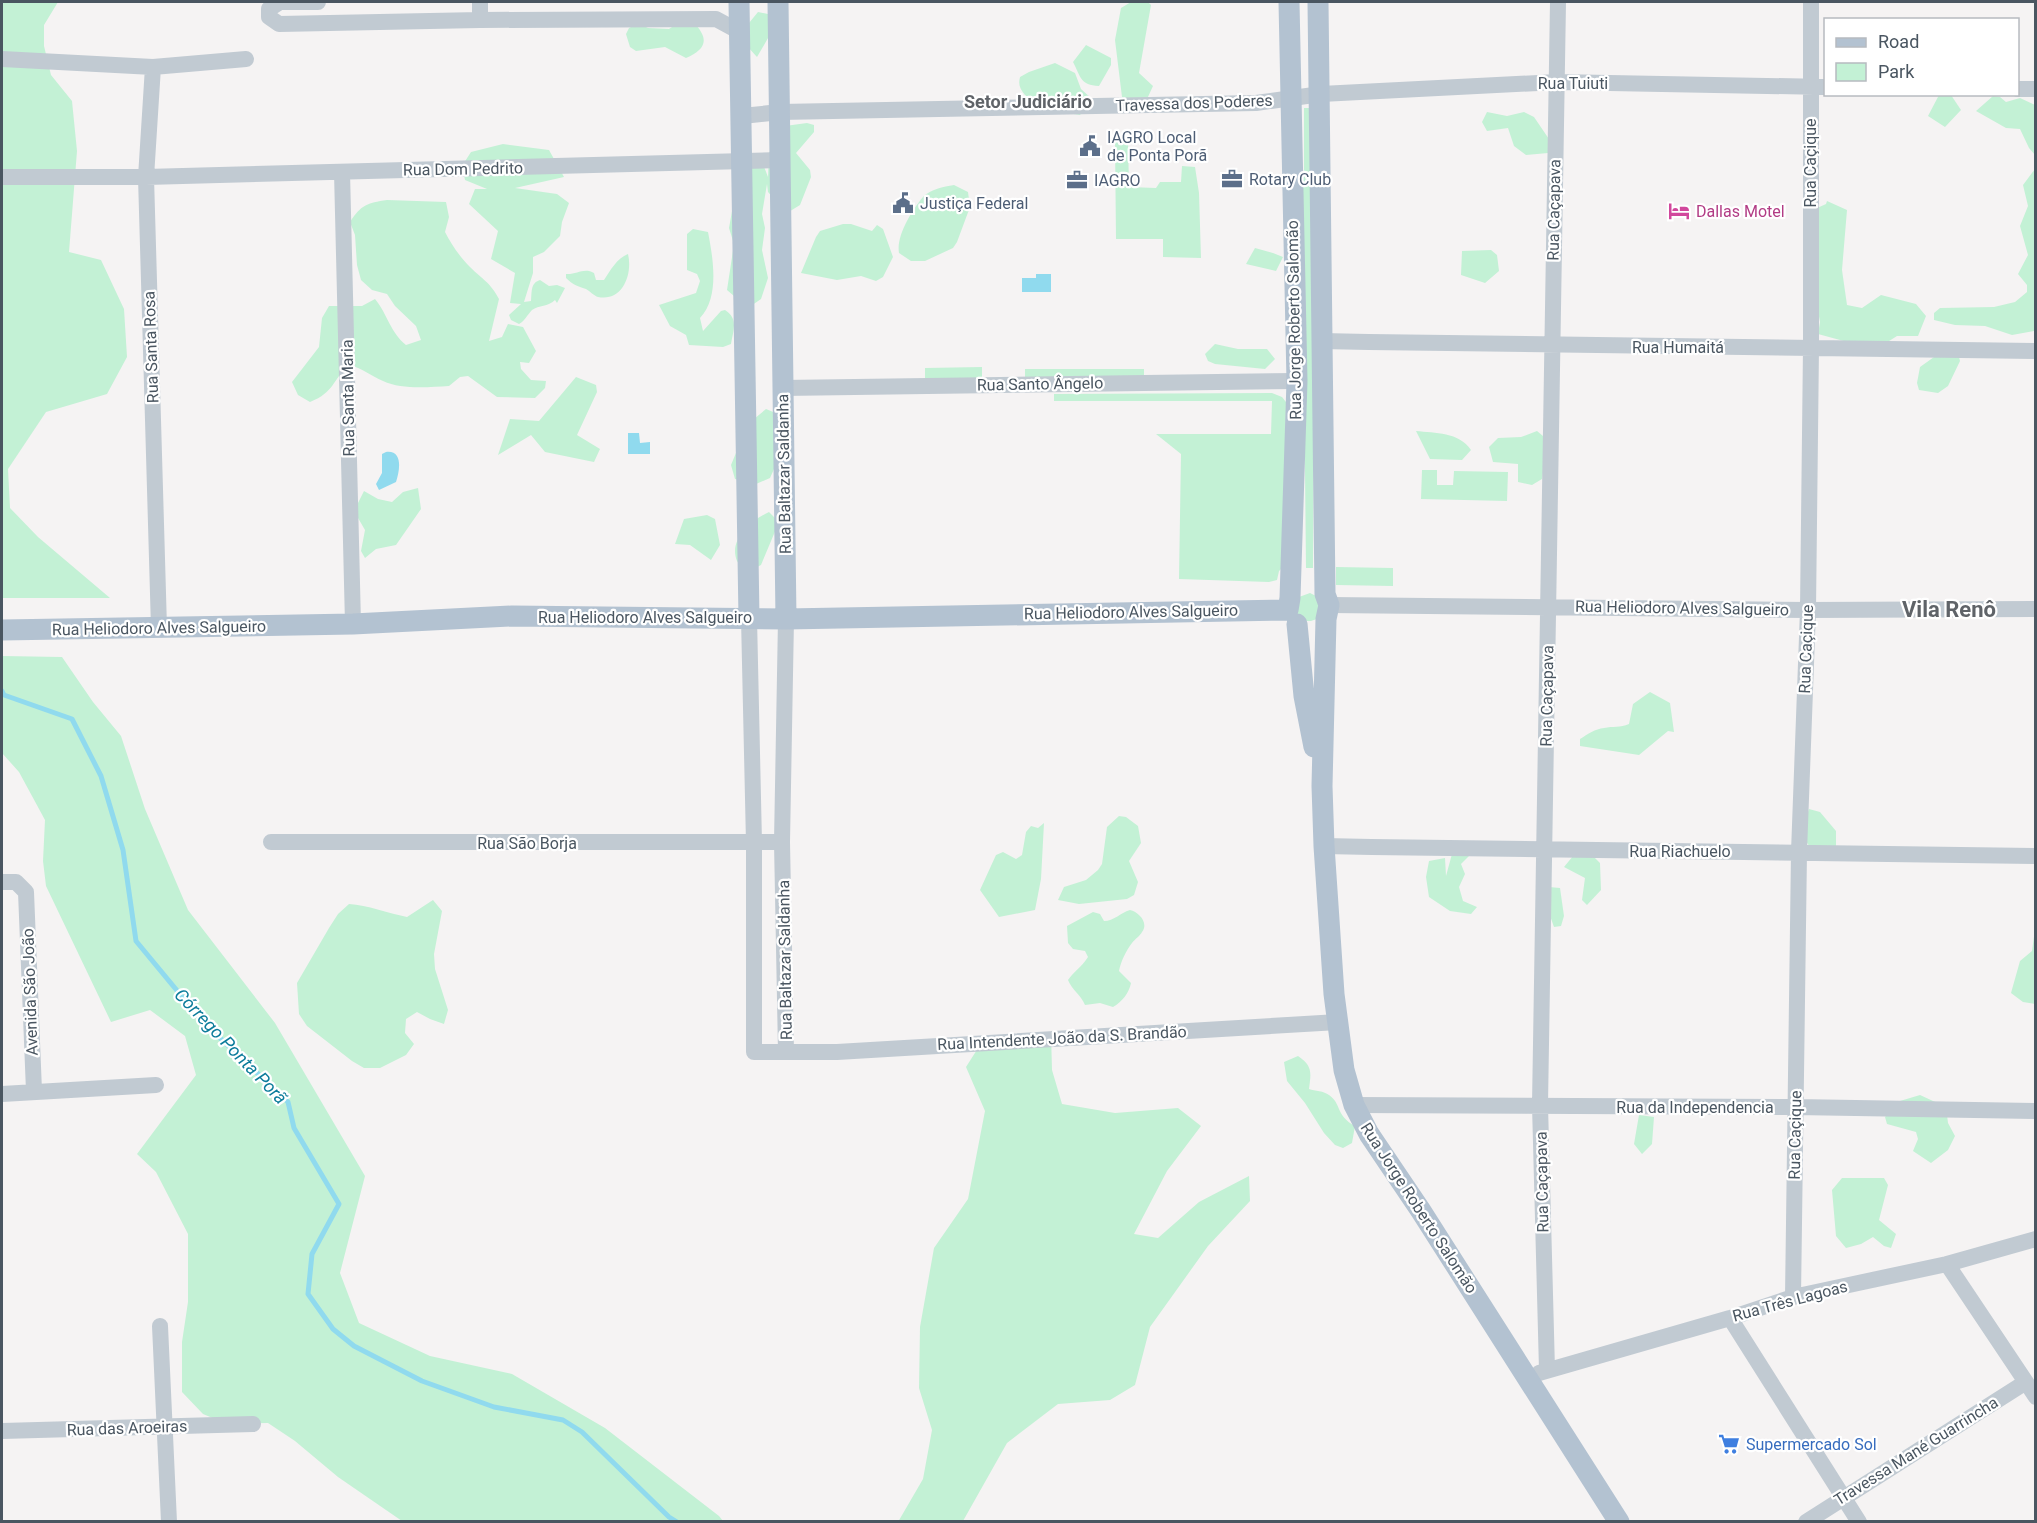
<svg xmlns="http://www.w3.org/2000/svg" width="2037" height="1523" font-family="Roboto,sans-serif">
	<style>
		.green { fill: #c3f1d5 }
		.water { fill: #90daee }
		.lines { fill: none; stroke-linecap: round; stroke-linejoin: round }
		.stream { stroke: #90daee; stroke-width: 5 }
		.minor { stroke: #c1cad2; stroke-width: 16 }
		.major { stroke: #b3c2d1; stroke-width: 21 }
		.labels { text-anchor: middle; dominant-baseline: central; stroke-width: 4.5; stroke-linejoin: round; paint-order: stroke }
		.street-label { font-size: 16px; fill: #4a5661; stroke: #fff }
		.service-label { font-size: 16px; fill: #4e5e75; stroke: #fff; text-anchor: start }
		.hotel-label { font-size: 16px; fill: #b23c85; stroke: #fff; text-anchor: start }
		.shop-label { font-size: 16px; fill: #366cbe; stroke: #fff; text-anchor: start }
		.neighbourhood-label { font-size: 18px; font-weight: bold; fill: #5f6368; stroke: #fff }
		.water-label { font-size: 18px; font-style: italic; fill: #0c7c9b; stroke: #fff }
		.district-label { font-size: 22px; font-weight: bold; fill: #5f6368; stroke: #fff }
	</style>
	<rect width="100%" height="100%" fill="#f5f3f3"/>
	<path class="green" d="M 2,2 L 58,2 L 44,25 L 44,46 L 51,75 L 72,101 L 77,151 L 69,252 L 101,260 L 124,309 L 127,357 L 107,394 L 46,412 L 8,469 L 10,508 L 38,537 L 110,598 L 2,598 Z
		M 1131,2 L 1148,2 L 1151,5 L 1139,73 L 1153,86 L 1147,99 L 1133,106 L 1122,97 L 1115,40 L 1121,8 Z
		M 758,12 L 768,14 L 775,26 L 757,57 L 747,46 L 749,23 Z
		M 635,25 L 642,25 L 648,28 L 669,29 L 675,25 L 696,25 C 710,41 704,50 686,58 L 665,47 L 636,51 L 630,47 L 626,34 L 629,28 Z
		M 1086,45 L 1111,58 L 1111,65 L 1099,86 C 1080,85 1081,77 1073,62 Z
		M 1055,63 L 1075,73 L 1081,89 L 1092,99 L 1080,115 C 1055,111 1044,114 1025,95 C 1020,89 1018,85 1020,77 L 1029,72 Z
		M 1939,95 L 1951,95 L 1961,110 L 1945,127 L 1928,116 Z
		M 1993,96 L 2000,97 L 2006,102 L 2020,98 L 2035,105 L 2035,155 L 2029,148 L 2020,129 L 2006,128 L 1976,111 Z
		M 1304,108 L 1311,108 L 1314,380 L 1313,568 L 1306,568 L 1302,172 L 1304,171 Z
		M 1487,112 L 1507,116 L 1524,112 L 1534,117 L 1551,142 L 1548,153 L 1526,155 L 1514,146 L 1508,128 L 1487,131 L 1482,122 Z
		M 807,123 L 814,125 L 814,132 L 796,153 L 810,170 L 811,177 L 800,205 L 787,213 L 768,192 L 767,184 L 762,214 L 765,228 L 762,250 L 768,278 L 761,299 L 748,308 L 727,290 L 734,244 L 729,228 L 739,172 L 763,164 L 768,177 L 769,153 L 785,126 Z
		M 1128,141 L 1129,187 L 1156,188 L 1160,182 L 1181,182 L 1182,166 L 1195,167 L 1199,193 L 1201,258 L 1163,257 L 1163,239 L 1116,239 L 1115,142 Z
		M 503,144 L 549,150 L 564,177 L 515,188 L 557,194 L 569,203 L 562,222 L 560,236 L 544,252 L 533,257 L 533,273 L 524,302 L 531,301 C 532,293 530,283 540,280 L 549,286 L 557,285 L 565,288 L 557,303 L 555,300 C 548,307 539,305 532,310 C 527,315 525,321 519,324 L 511,320 L 509,315 L 521,304 L 510,303 L 515,273 L 491,259 L 498,231 L 469,204 L 475,189 L 487,189 L 465,180 L 462,166 L 471,152 Z
		M 2035,169 L 2034,331 L 2012,335 L 1985,326 L 1955,325 L 1934,320 L 1934,313 L 1940,308 L 1994,307 L 2015,302 L 2027,292 L 2027,285 L 2018,274 L 2028,255 L 2020,226 L 2028,206 L 2023,185 Z
		M 954,185 L 968,192 L 970,207 L 957,242 L 953,248 L 925,261 L 911,261 L 899,253 C 896,236 912,210 923,197 C 931,189 943,187 954,185 Z
		M 387,200 L 446,202 L 449,217 L 445,232 C 451,244 460,257 470,267 C 483,280 490,282 499,299 L 489,341 L 502,337 L 508,324 L 523,327 L 536,351 L 529,363 L 520,362 L 521,369 L 531,380 L 546,381 L 545,388 L 535,398 L 497,397 L 468,376 L 460,377 L 449,386 C 429,387 402,390 383,381 C 371,376 362,368 349,365 C 332,380 335,392 310,402 L 298,395 L 292,382 L 319,347 L 322,318 L 329,306 L 362,306 L 375,299 C 388,315 390,332 406,345 L 421,340 L 416,326 L 395,306 L 387,294 L 372,290 L 361,280 L 357,265 L 355,235 L 350,222 C 361,205 367,203 387,200 Z
		M 1827,201 L 1847,210 L 1842,270 L 1847,305 L 1862,308 L 1881,295 L 1916,304 L 1926,316 L 1918,336 L 1897,336 L 1886,343 L 1851,343 L 1818,334 L 1820,322 L 1811,272 L 1815,209 L 1826,204 Z
		M 843,224 L 851,224 L 872,231 L 877,225 L 883,229 L 893,257 L 883,277 L 876,281 L 861,276 L 837,280 L 801,273 L 816,237 L 820,231 Z
		M 693,229 L 708,232 C 713,258 720,297 700,318 L 703,331 L 721,311 L 725,310 C 739,319 733,330 731,344 L 723,347 L 689,345 L 686,335 L 670,326 L 659,305 L 696,293 L 700,281 L 697,274 L 687,270 L 687,234 Z
		M 1255,248 L 1273,253 L 1283,257 L 1276,271 L 1246,264 Z
		M 1491,250 L 1497,255 L 1499,271 L 1485,283 L 1461,275 L 1462,251 Z
		M 628,254 C 633,275 622,302 598,297 C 594,296 590,291 586,289 C 577,286 573,285 566,278 L 566,274 C 576,275 584,267 594,273 L 596,280 L 604,280 C 610,271 617,258 628,254 Z
		M 1215,344 L 1238,349 L 1267,349 L 1275,359 L 1265,369 L 1215,364 L 1208,361 L 1205,354 Z
		M 1941,352 L 1959,357 L 1960,361 L 1948,386 L 1938,393 L 1919,390 L 1917,383 L 1920,367 Z
		M 982,367 L 982,382 L 925,384 L 925,368 Z
		M 1025,369 L 1144,369 L 1144,382 L 1025,382 Z
		M 576,377 L 596,385 L 597,392 L 577,435 L 600,449 L 594,462 L 545,452 L 531,435 L 498,455 L 510,419 L 539,421 Z
		M 1272,393 L 1282,397 L 1286,402 L 1284,566 L 1279,571 L 1277,580 L 1269,582 L 1179,579 L 1181,454 L 1156,434 L 1271,434 L 1272,401 L 1054,401 L 1054,394 Z
		M 766,409 L 778,414 L 782,451 L 770,478 L 756,484 L 735,479 L 731,465 L 748,424 Z
		M 1416,431 C 1435,433 1459,432 1471,450 L 1462,460 L 1430,459 Z
		M 1537,431 L 1543,436 L 1546,454 L 1542,479 L 1532,485 L 1518,482 L 1518,464 L 1493,462 L 1489,447 L 1498,438 L 1521,437 Z
		M 1422,470 L 1437,470 L 1437,485 L 1453,485 L 1454,471 L 1508,472 L 1507,501 L 1421,499 Z
		M 418,488 L 421,509 L 396,545 L 376,549 L 365,558 L 361,551 L 365,530 L 354,511 L 364,491 L 378,499 L 392,502 L 403,492 Z
		M 769,512 L 779,522 L 761,565 L 747,572 C 744,568 739,564 737,561 C 728,539 752,520 769,512 Z
		M 707,515 L 715,519 L 720,545 L 711,560 L 690,545 L 675,544 L 684,519 Z
		M 1336,567 L 1393,568 L 1393,586 L 1336,585 Z
		M 1310,593 L 1320,598 L 1318,618 C 1308,624 1303,621 1295,612 L 1299,597 Z
		M 2,656 L 62,657 L 93,702 L 121,736 L 145,809 L 188,910 L 275,1023 L 365,1176 L 340,1273 L 359,1323 L 430,1356 L 512,1374 L 605,1428 L 719,1516 L 723,1521 L 402,1521 L 338,1477 L 295,1441 L 268,1423 L 227,1424 L 203,1414 L 182,1392 L 182,1342 L 188,1302 L 188,1234 L 156,1172 L 137,1154 L 196,1075 L 185,1036 L 150,1010 L 111,1022 L 46,886 L 43,861 L 45,820 L 19,772 L 2,753 Z
		M 1650,692 L 1670,703 L 1674,732 L 1668,731 L 1639,755 L 1580,746 L 1580,739 C 1588,734 1595,729 1604,728 C 1613,726 1620,728 1629,724 L 1633,704 Z
		M 1809,809 L 1820,812 L 1836,831 L 1836,847 L 1811,849 L 1801,833 Z
		M 1119,816 L 1126,817 L 1138,826 L 1141,843 L 1129,861 L 1138,882 L 1134,895 L 1127,899 L 1079,904 L 1058,900 L 1064,887 L 1086,880 L 1098,870 L 1102,864 L 1107,827 Z
		M 1044,823 L 1041,879 L 1035,910 L 999,917 L 980,890 L 996,855 L 1003,852 L 1016,859 L 1022,855 L 1026,832 L 1031,826 L 1038,828 Z
		M 1589,852 L 1600,863 L 1601,890 L 1587,905 L 1582,900 L 1585,878 L 1564,867 L 1573,856 Z
		M 1452,854 L 1469,856 L 1461,864 L 1465,874 L 1459,887 L 1463,901 L 1477,907 L 1471,914 L 1450,911 L 1429,897 L 1426,877 L 1429,861 L 1445,858 L 1446,876 Z
		M 1549,887 L 1560,888 L 1564,916 L 1561,926 L 1554,927 L 1543,896 Z
		M 433,900 L 442,911 L 434,954 L 435,969 L 448,1010 L 444,1024 L 430,1019 L 417,1012 L 406,1019 L 405,1033 L 414,1044 L 406,1055 L 380,1068 L 364,1068 L 352,1061 L 307,1026 L 299,1014 L 297,983 L 329,928 L 338,914 L 349,904 C 368,905 387,913 407,917 Z
		M 1130,910 C 1139,912 1149,923 1142,932 C 1140,936 1135,939 1132,943 C 1126,951 1121,961 1119,971 L 1131,983 C 1129,993 1122,1002 1113,1007 L 1100,1003 L 1085,1005 C 1081,995 1072,990 1068,980 C 1074,971 1081,968 1088,957 L 1085,951 L 1073,949 L 1068,943 L 1067,926 L 1093,912 L 1100,914 L 1104,921 C 1114,921 1120,913 1130,910 Z
		M 2035,929 L 2036,1004 L 2035,1004 L 2023,1002 L 2011,993 L 2020,961 L 2032,951 Z
		M 1051,1034 L 1052,1070 L 1062,1104 L 1115,1113 L 1178,1108 L 1201,1126 L 1167,1171 L 1134,1234 L 1158,1238 L 1199,1202 L 1249,1176 L 1250,1201 L 1208,1246 L 1150,1327 L 1135,1385 L 1110,1400 L 1058,1404 L 1007,1443 L 963,1521 L 898,1522 L 923,1479 L 932,1430 L 919,1388 L 920,1327 L 934,1248 L 968,1199 L 985,1111 L 966,1067 L 980,1045 Z
		M 1298,1056 C 1313,1066 1311,1073 1309,1089 C 1315,1091 1324,1091 1329,1095 C 1342,1104 1335,1115 1355,1126 L 1352,1143 L 1343,1148 L 1335,1145 L 1324,1133 L 1305,1103 L 1287,1081 L 1284,1062 Z
		M 1920,1095 L 1946,1107 L 1948,1123 L 1955,1136 L 1948,1150 L 1931,1163 L 1913,1151 L 1918,1139 L 1916,1132 L 1887,1124 L 1885,1117 L 1900,1101 Z
		M 1639,1115 L 1654,1117 L 1652,1144 L 1642,1154 L 1634,1144 Z
		M 1842,1178 L 1884,1178 L 1888,1185 L 1879,1220 L 1896,1234 L 1891,1248 L 1884,1246 L 1873,1237 L 1861,1244 L 1846,1248 L 1836,1236 L 1832,1190 Z"/>
	<path class="water" d="M 1036,274 L 1051,274 L 1051,292 L 1022,292 L 1022,278 L 1036,278 Z
		M 628,433 L 639,433 L 640,443 L 650,442 L 650,454 L 628,454 Z
		M 386,452 C 403,450 400,470 396,482 L 379,490 L 376,484 L 382,473 L 382,454 Z"/>
	<g class="lines">
		<path class="stream" d="M 2,691 L 4,695 L 72,719 L 101,776 L 123,850 L 136,941 L 203,1022 L 288,1102 L 294,1128 L 339,1204 L 312,1254 L 308,1294 L 333,1329 L 354,1346 L 422,1381 L 494,1407 L 563,1420 L 582,1432 L 669,1517 L 677,1522"/>
		<path class="minor" d="M 318,2 L 280,2 L 269,9 L 269,17 L 279,24 L 480,20 L 716,19 L 740,32
			M 480,2 L 480,20
			M 2,59 L 153,67 L 246,59
			M 153,67 L 146,177 L 159,628
			M 2018,89 L 2036,89
			M 742,116 L 780,112 L 1256,103 L 1321,94 L 1557,82 L 1826,87
			M 342,172 L 353,624
			M 2,177 L 146,177 L 781,160
			M 1321,341 C 1559,346 1797,347 2036,351
			M 782,388 L 1297,381
			M 1329,605 L 1808,610 L 2036,609
			M 749,618 L 754,843 L 754,1052 L 837,1052 L 1338,1022
			M 786,619 L 782,842 L 786,1052
			M 271,842 L 782,842
			M 1324,846 C 1561,851 1798,852 2036,856
			M 2,882 L 16,882 L 26,892 L 34,1091
			M 2,1094 L 156,1085
			M 1354,1105 L 1796,1107 L 2036,1111
			M 1947,1264 L 2036,1397
			M 1793,1297 L 1799,852 L 1808,610 L 1811,347 L 1811,2
			M 1730,1318 L 1859,1522
			M 160,1326 L 169,1522
			M 1547,1370 L 1540,1105 L 1558,2
			M 1539,1373 L 1730,1318 L 1793,1297 L 1947,1264 L 2036,1239
			M 2,1431 L 253,1424
			M 1806,1522 L 2026,1382"/>
		<path class="major" d="M 739,2 L 749,618
			M 778,2 L 786,619
			M 1318,2 L 1325,594 L 1329,605 L 1326,619 L 1322,786 L 1324,846 L 1334,994 L 1344,1070 L 1354,1105 L 1369,1134 L 1421,1211 L 1619,1522
			M 1288,610 L 1290,598 L 1297,381 L 1289,2
			M 1297,624 L 1304,696 L 1314,747
			M 2,630 L 353,624 L 512,616 L 786,619 L 1288,610"/>
	</g>
	<defs>
		<symbol id="civic-bare" viewBox="-9 -9 18 18"><path d="M-.6-6.5H3V-4.5H.6V-3L4-1V1h2V6H-6V1h2V-1L-.6-3ZM-1.2 2.5V6h2.4V2.5Z" fill="#5c6f8a" stroke="#fff" stroke-width="2.5" paint-order="stroke"/></symbol>
		<symbol id="office-bare" viewBox="-9 -9 18 18"><path d="M-6-3h4V-5.5h4V-3h4V5H-6ZM-1-4.5V-3h2v-1.5ZM-6 0V1H6V0Z" fill="#5c6f8a" stroke="#fff" stroke-width="2.5" paint-order="stroke"/></symbol>
		<symbol id="hotel-bare" viewBox="-9 -9 18 18"><path d="M-6-4.5h1.5V1H6V5H4.5V3h-9V5H-6ZM-4 0a1.8 1.8 0 1 1 3.6 0ZM.5 0V-2.5h3Q6-2.5 6 0Z" fill="#d1479c" stroke="#fff" stroke-width="2.5" paint-order="stroke"/></symbol>
		<symbol id="supermarket-bare" viewBox="-9 -9 18 18"><path d="M-6-5.5h2.5l.6 2H6L4.5 2H-2.5L-4.4-4H-6ZM-1.5 3.2a1.3 1.3 0 1 0 .1 0ZM3 3.2a1.3 1.3 0 1 0 .1 0Z" fill="#3f7fe0" stroke="#fff" stroke-width="2.5" paint-order="stroke"/></symbol>
	</defs>
	<g fill-rule="evenodd">
		<use href="#civic-bare" x="1075" y="131" width="30" height="30"/>
		<use href="#office-bare" x="1217" y="164" width="30" height="30"/>
		<use href="#office-bare" x="1062" y="165" width="30" height="30"/>
		<use href="#civic-bare" x="888" y="188" width="30" height="30"/>
		<use href="#hotel-bare" x="1664" y="196" width="30" height="30"/>
		<use href="#supermarket-bare" x="1714" y="1429" width="30" height="30"/>
	</g>
	<g class="labels">
		<g class="street-label">
			<text x="1573" y="83">Rua Tuiuti</text>
			<text transform="translate(1194 103) rotate(-2)">Travessa dos Poderes</text>
			<text transform="translate(1810 163) rotate(-90)">Rua Caçique</text>
			<text transform="translate(463 169) rotate(-1)">Rua Dom Pedrito</text>
			<text transform="translate(1554 210) rotate(-89)">Rua Caçapava</text>
			<text transform="translate(1294 320) rotate(-91)">Rua Jorge Roberto Salomão</text>
			<text transform="translate(151 347) rotate(-92)">Rua Santa Rosa</text>
			<text x="1678" y="347">Rua Humaitá</text>
			<text transform="translate(1040 384) rotate(-1)">Rua Santo Ângelo</text>
			<text transform="translate(348 398) rotate(-91)">Rua Santa Maria</text>
			<text transform="translate(784 474) rotate(-91)">Rua Baltazar Saldanha</text>
			<text transform="translate(1682 608) rotate(1)">Rua Heliodoro Alves Salgueiro</text>
			<text transform="translate(1131 612) rotate(-1)">Rua Heliodoro Alves Salgueiro</text>
			<text x="645" y="617">Rua Heliodoro Alves Salgueiro</text>
			<text transform="translate(159 628) rotate(-1)">Rua Heliodoro Alves Salgueiro</text>
			<text transform="translate(1806 649) rotate(-88)">Rua Caçique</text>
			<text transform="translate(1547 696) rotate(-89)">Rua Caçapava</text>
			<text x="527" y="843">Rua São Borja</text>
			<text x="1680" y="851">Rua Riachuelo</text>
			<text transform="translate(785 960) rotate(-91)">Rua Baltazar Saldanha</text>
			<text transform="translate(30 992) rotate(-92)">Avenida São João</text>
			<text transform="translate(1062 1038) rotate(-3)">Rua Intendente João da S. Brandão</text>
			<text x="1695" y="1107">Rua da Independencia</text>
			<text transform="translate(1795 1135) rotate(-89)">Rua Caçique</text>
			<text transform="translate(1542 1182) rotate(-91)">Rua Caçapava</text>
			<text transform="translate(1419 1208) rotate(57)">Rua Jorge Roberto Salomão</text>
			<text transform="translate(1790 1301) rotate(-15)">Rua Três Lagoas</text>
			<text transform="translate(127 1428) rotate(-2)">Rua das Aroeiras</text>
			<text transform="translate(1916 1451) rotate(-32)">Travessa Mané Guarrincha</text>
		</g>
		<g class="service-label">
			<text x="1107" y="137">IAGRO Local<tspan x="1107" dy="18">de Ponta Porã</tspan></text>
			<text x="1249" y="179">Rotary Club</text>
			<text x="1094" y="180">IAGRO</text>
			<text x="920" y="203">Justiça Federal</text>
		</g>
		<g class="hotel-label">
			<text x="1696" y="211">Dallas Motel</text>
		</g>
		<g class="shop-label">
			<text x="1746" y="1444">Supermercado Sol</text>
		</g>
		<g class="neighbourhood-label">
			<text x="1028" y="101">Setor Judiciário</text>
		</g>
		<g class="water-label">
			<text transform="translate(231 1046) rotate(46)">Córrego Ponta Porã</text>
		</g>
		<g class="district-label">
			<text x="1949" y="609">Vila Renô</text>
		</g>
	</g>
	<rect width="2037" height="1523" fill="none" stroke="#4a5661" stroke-width="6"/>
	<rect x="1824" y="18" width="195" height="78" fill="#ffffff" stroke="#b7bbc0" stroke-width="1.5"/>
	<rect x="1836" y="38" width="30" height="9" fill="#b3c2d1" stroke="#b7bbc0" stroke-width="1.5"/>
	<text x="1878" y="48" font-size="18" fill="#4a5661">Road</text>
	<rect x="1836" y="63" width="30" height="18" fill="#c3f1d5" stroke="#b7bbc0" stroke-width="1.5"/>
	<text x="1878" y="78" font-size="18" fill="#4a5661">Park</text>
</svg>
